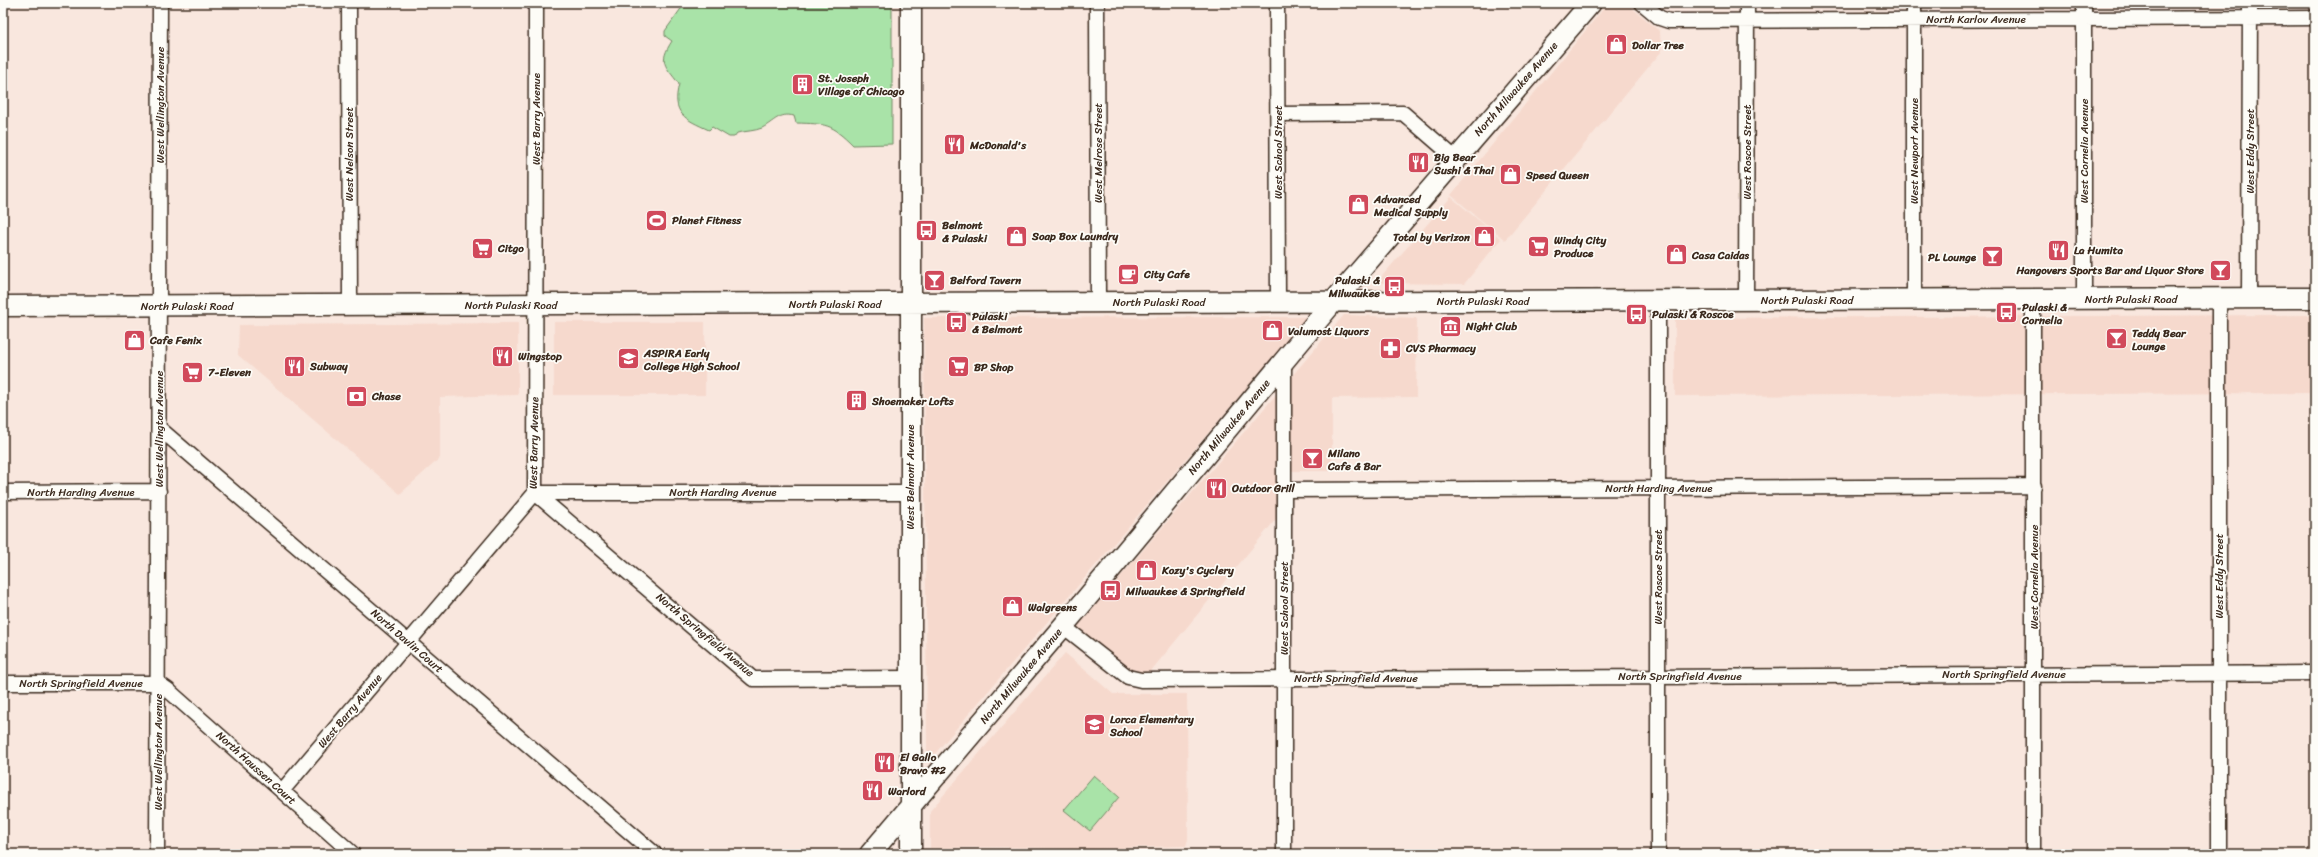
<svg xmlns="http://www.w3.org/2000/svg" width="2318" height="857" font-family="Sriracha,sans-serif">
	<style>
		.built { fill: #f6d9cd }
		.green { fill: #a9e3a8; stroke: #728663 }
		.lines { fill: none; stroke-linecap: round; stroke-linejoin: round }
		.minor-casing { stroke: #3b2a1e; stroke-width: 17 }
		.secondary-casing { stroke: #3b2a1e; stroke-width: 23 }
		.minor { stroke: #fdfcf7; stroke-width: 14 }
		.secondary { stroke: #fdfcf7; stroke-width: 20 }
		.labels { text-anchor: middle; dominant-baseline: central; stroke-width: 3.5; stroke-linejoin: round; paint-order: stroke }
		.street-label { font-size: 11px; fill: #3b2a1e; stroke: #fdfcf7 }
		.poi-label { font-size: 11px; font-weight: bold; fill: #3b2a1e; stroke: #fdfcf7; text-anchor: start }
	</style>
	<rect width="100%" height="100%" fill="#f9e7de"/>
	<filter id="ink" filterUnits="userSpaceOnUse"><feTurbulence type="fractalNoise" baseFrequency=".025" numOctaves="2"/><feDisplacementMap in="SourceGraphic" scale="8" xChannelSelector="R" yChannelSelector="G"/><feConvolveMatrix kernelMatrix="1 2 1 2 8 2 1 2 1" color-interpolation-filters="sRGB"/></filter>
	<g filter="url(#ink)">
		<path class="built" d="M 1608,3 L 1626,3 L 1660,31 L 1661,52 L 1505,240 L 1451,195 Z
			M 1451,197 L 1501,239 L 1464,284 L 1376,283 Z
			M 1344,315 L 1417,318 L 1416,397 L 1332,398 L 1332,471 L 1286,471 L 1286,507 L 1145,678 L 1137,678 L 1074,631 Z
			M 2315,315 L 2315,393 L 1675,396 L 1675,318 Z
			M 1307,317 L 933,756 L 927,755 L 924,318 Z
			M 554,322 L 705,322 L 705,395 L 554,395 Z
			M 518,323 L 518,395 L 440,397 L 440,458 L 400,494 L 238,355 L 239,325 Z
			M 1065,653 L 1113,694 L 1187,694 L 1188,839 L 1186,846 L 1087,849 L 1011,847 L 930,848 L 930,811 Z"/>
		<path class="green" d="M 685,3 L 892,3 L 892,144 L 853,145 C 831,123 826,124 796,123 L 794,116 C 779,112 774,122 762,128 C 755,131 746,131 737,133 L 734,137 L 729,137 L 712,127 L 709,130 C 685,119 671,114 679,84 C 665,65 658,63 672,41 L 665,36 L 665,31 Z
			M 1094,775 L 1119,797 L 1090,831 L 1064,810 Z"/>
		<g class="lines">
			<defs>
				<path id="minor" d="M 349,3 L 350,305
					M 1097,3 L 1098,302
					M 1277,3 L 1278,302
					M 1642,3 L 1660,18 L 1669,21 L 2315,18
					M 2084,3 L 2084,299
					M 1278,114 L 1403,113 L 1455,158
					M 2249,299 L 2250,3
					M 1746,300 L 1747,3
					M 1914,300 L 1914,3
					M 159,428 L 655,854
					M 1284,490 L 2034,486
					M 3,492 L 159,491
					M 535,493 L 753,679 L 910,678
					M 535,493 L 910,493
					M 1063,626 L 1128,677 L 1141,680 L 2315,673
					M 3,683 L 158,683 L 168,690 L 353,854
					M 282,791 L 535,493 L 536,3
					M 157,854 L 160,3
					M 1284,854 L 1284,362
					M 1658,854 L 1658,301
					M 2033,854 L 2033,299
					M 2219,854 L 2219,299"/>
				<path id="secondary" d="M 911,3 L 911,854
					M 3,306 L 2315,298
					M 870,854 L 1081,605 L 1333,302 L 1591,3"/>
			</defs>
			<use href="#minor" class="minor-casing"/>
			<use href="#secondary" class="secondary-casing"/>
			<use href="#minor" class="minor"/>
			<use href="#secondary" class="secondary"/>
		</g>
	</g>
	<defs>
		<symbol id="shop-square" viewBox="-11 -11 22 22"><rect x="-9" y="-9" width="18" height="18" rx="4" fill="#d1495b" stroke="#fdfcf7"/><path d="M-5-2.5h2.3a2.7 3.5 0 0 1 5.4 0H5L5.5 6h-11ZM-1.5-2.5h3a1.5 2.3 0 0 0-3 0Z" fill="#fff"/></symbol>
		<symbol id="building-square" viewBox="-11 -11 22 22"><rect x="-9" y="-9" width="18" height="18" rx="4" fill="#d1495b" stroke="#fdfcf7"/><path d="M-4-6H4V6H1V3H-1V6H-4ZM-2.5-4.3h1.7v1.8h-1.7ZM.8-4.3h1.7v1.8H.8ZM-2.5-1h1.7V.8h-1.7ZM.8-1h1.7V.8H.8Z" fill="#fff"/></symbol>
		<symbol id="restaurant-square" viewBox="-11 -11 22 22"><rect x="-9" y="-9" width="18" height="18" rx="4" fill="#d1495b" stroke="#fdfcf7"/><path d="M-5-6h1v4h1v-4h1v4h1v-4h1v5L-1.5 .5V6h-2V.5L-5-1ZM5-6V6H3V1.5H1.5Q1.5-4 5-6Z" fill="#fff"/></symbol>
		<symbol id="stadium-square" viewBox="-11 -11 22 22"><rect x="-9" y="-9" width="18" height="18" rx="4" fill="#d1495b" stroke="#fdfcf7"/><path d="M0-5a6.5 5 0 1 0 0 10a6.5 5 0 1 0 0-10ZM-3.5-1.8h7v3.6h-7Z" fill="#fff"/></symbol>
		<symbol id="bus-square" viewBox="-11 -11 22 22"><rect x="-9" y="-9" width="18" height="18" rx="4" fill="#d1495b" stroke="#fdfcf7"/><path d="M-5-6H5V4H4V6H2V4H-2V6H-4V4H-5ZM-3.5-4V0h7V-4ZM-3.5 1.2v1.5H-2V1.2ZM2 1.2v1.5H3.5V1.2Z" fill="#fff"/></symbol>
		<symbol id="supermarket-square" viewBox="-11 -11 22 22"><rect x="-9" y="-9" width="18" height="18" rx="4" fill="#d1495b" stroke="#fdfcf7"/><path d="M-6-5.5h2.5l.6 2H6L4.5 2H-2.5L-4.4-4H-6ZM-1.5 3.2a1.3 1.3 0 1 0 .1 0ZM3 3.2a1.3 1.3 0 1 0 .1 0Z" fill="#fff"/></symbol>
		<symbol id="bar-square" viewBox="-11 -11 22 22"><rect x="-9" y="-9" width="18" height="18" rx="4" fill="#d1495b" stroke="#fdfcf7"/><path d="M-6-5H6L.8 .8V4.5H3.5V6h-7V4.5H-.8V.8Z" fill="#fff"/></symbol>
		<symbol id="cafe-square" viewBox="-11 -11 22 22"><rect x="-9" y="-9" width="18" height="18" rx="4" fill="#d1495b" stroke="#fdfcf7"/><path d="M-5.5-4.5H6V0H3Q3 3.5 0 3.5H-2.5Q-5.5 3.5-5.5 0ZM3-3.2v2h1.7v-2ZM-6 4.5H4V6H-6Z" fill="#fff"/></symbol>
		<symbol id="museum-square" viewBox="-11 -11 22 22"><rect x="-9" y="-9" width="18" height="18" rx="4" fill="#d1495b" stroke="#fdfcf7"/><path d="M0-6L6-3V-2H-6V-3ZM-5-1h2V3h-2ZM-1-1h2V3h-2ZM3-1h2V3H3ZM-6 4H6V6H-6Z" fill="#fff"/></symbol>
		<symbol id="pharmacy-square" viewBox="-11 -11 22 22"><rect x="-9" y="-9" width="18" height="18" rx="4" fill="#d1495b" stroke="#fdfcf7"/><path d="M-2-6h4v4h4v4h-4v4h-4v-4h-4v-4h4Z" fill="#fff"/></symbol>
		<symbol id="school-square" viewBox="-11 -11 22 22"><rect x="-9" y="-9" width="18" height="18" rx="4" fill="#d1495b" stroke="#fdfcf7"/><path d="M0-5L7-2L0 1L-7-2ZM-4 1L0 2.5L4 1V4Q0 6-4 4Z" fill="#fff"/></symbol>
		<symbol id="bank-square" viewBox="-11 -11 22 22"><rect x="-9" y="-9" width="18" height="18" rx="4" fill="#d1495b" stroke="#fdfcf7"/><path d="M-6-4H6V4H-6ZM0-2.3a2.3 2.3 0 1 0 0 4.6a2.3 2.3 0 1 0 0-4.6Z" fill="#fff"/></symbol>
	</defs>
	<g fill-rule="evenodd">
		<use href="#shop-square" x="1604" y="32" width="25" height="25"/>
		<use href="#building-square" x="790" y="72" width="25" height="25"/>
		<use href="#restaurant-square" x="942" y="132" width="25" height="25"/>
		<use href="#restaurant-square" x="1406" y="150" width="25" height="25"/>
		<use href="#shop-square" x="1498" y="162" width="25" height="25"/>
		<use href="#shop-square" x="1346" y="192" width="25" height="25"/>
		<use href="#stadium-square" x="644" y="208" width="25" height="25"/>
		<use href="#bus-square" x="914" y="218" width="25" height="25"/>
		<use href="#shop-square" x="1004" y="224" width="25" height="25"/>
		<use href="#shop-square" x="1472" y="224" width="25" height="25"/>
		<use href="#supermarket-square" x="1526" y="234" width="25" height="25"/>
		<use href="#supermarket-square" x="470" y="236" width="25" height="25"/>
		<use href="#restaurant-square" x="2046" y="238" width="25" height="25"/>
		<use href="#shop-square" x="1664" y="242" width="25" height="25"/>
		<use href="#bar-square" x="1980" y="244" width="25" height="25"/>
		<use href="#bar-square" x="2208" y="258" width="25" height="25"/>
		<use href="#cafe-square" x="1116" y="262" width="25" height="25"/>
		<use href="#bar-square" x="922" y="268" width="25" height="25"/>
		<use href="#bus-square" x="1382" y="274" width="25" height="25"/>
		<use href="#bus-square" x="1994" y="300" width="25" height="25"/>
		<use href="#bus-square" x="1624" y="302" width="25" height="25"/>
		<use href="#bus-square" x="944" y="310" width="25" height="25"/>
		<use href="#museum-square" x="1438" y="314" width="25" height="25"/>
		<use href="#shop-square" x="1260" y="318" width="25" height="25"/>
		<use href="#bar-square" x="2104" y="326" width="25" height="25"/>
		<use href="#shop-square" x="122" y="328" width="25" height="25"/>
		<use href="#pharmacy-square" x="1378" y="336" width="25" height="25"/>
		<use href="#restaurant-square" x="490" y="344" width="25" height="25"/>
		<use href="#school-square" x="616" y="346" width="25" height="25"/>
		<use href="#restaurant-square" x="282" y="354" width="25" height="25"/>
		<use href="#supermarket-square" x="946" y="354" width="25" height="25"/>
		<use href="#supermarket-square" x="180" y="360" width="25" height="25"/>
		<use href="#bank-square" x="344" y="384" width="25" height="25"/>
		<use href="#building-square" x="844" y="388" width="25" height="25"/>
		<use href="#bar-square" x="1300" y="446" width="25" height="25"/>
		<use href="#restaurant-square" x="1204" y="476" width="25" height="25"/>
		<use href="#shop-square" x="1134" y="558" width="25" height="25"/>
		<use href="#bus-square" x="1098" y="578" width="25" height="25"/>
		<use href="#shop-square" x="1000" y="594" width="25" height="25"/>
		<use href="#school-square" x="1082" y="712" width="25" height="25"/>
		<use href="#restaurant-square" x="872" y="750" width="25" height="25"/>
		<use href="#restaurant-square" x="860" y="778" width="25" height="25"/>
	</g>
	<g class="labels">
		<g class="street-label">
			<text x="1976" y="19">North Karlov Avenue</text>
			<text transform="translate(1516 89) rotate(-49)">North Milwaukee Avenue</text>
			<text transform="translate(160 105) rotate(-90)">West Wellington Avenue</text>
			<text transform="translate(536 119) rotate(-90)">West Barry Avenue</text>
			<text transform="translate(1914 151) rotate(-90)">West Newport Avenue</text>
			<text transform="translate(2084 151) rotate(-90)">West Cornelia Avenue</text>
			<text transform="translate(2250 151) rotate(-90)">West Eddy Street</text>
			<text transform="translate(1278 152) rotate(-90)">West School Street</text>
			<text transform="translate(1747 152) rotate(-90)">West Roscoe Street</text>
			<text transform="translate(1098 153) rotate(-90)">West Melrose Street</text>
			<text transform="translate(349 154) rotate(-90)">West Nelson Street</text>
			<text x="2131" y="299">North Pulaski Road</text>
			<text x="1807" y="300">North Pulaski Road</text>
			<text x="1483" y="301">North Pulaski Road</text>
			<text x="1159" y="302">North Pulaski Road</text>
			<text x="835" y="304">North Pulaski Road</text>
			<text x="511" y="305">North Pulaski Road</text>
			<text x="187" y="306">North Pulaski Road</text>
			<text transform="translate(1229 427) rotate(-50)">North Milwaukee Avenue</text>
			<text transform="translate(159 429) rotate(-90)">West Wellington Avenue</text>
			<text transform="translate(534 443) rotate(-89)">West Barry Avenue</text>
			<text transform="translate(910 477) rotate(-90)">West Belmont Avenue</text>
			<text x="1659" y="488">North Harding Avenue</text>
			<text x="81" y="492">North Harding Avenue</text>
			<text x="723" y="492">North Harding Avenue</text>
			<text transform="translate(2219 576) rotate(-90)">West Eddy Street</text>
			<text transform="translate(1658 577) rotate(-90)">West Roscoe Street</text>
			<text transform="translate(2034 577) rotate(-90)">West Cornelia Avenue</text>
			<text transform="translate(1284 608) rotate(-90)">West School Street</text>
			<text transform="translate(705 635) rotate(40)">North Springfield Avenue</text>
			<text transform="translate(407 641) rotate(41)">North Davlin Court</text>
			<text x="2004" y="674">North Springfield Avenue</text>
			<text transform="translate(1021 676) rotate(-50)">North Milwaukee Avenue</text>
			<text x="1680" y="676">North Springfield Avenue</text>
			<text x="1356" y="678">North Springfield Avenue</text>
			<text x="81" y="683">North Springfield Avenue</text>
			<text transform="translate(350 711) rotate(-50)">West Barry Avenue</text>
			<text transform="translate(158 752) rotate(-90)">West Wellington Avenue</text>
			<text transform="translate(256 768) rotate(42)">North Haussen Court</text>
		</g>
		<g class="poi-label">
			<text x="1632" y="45">Dollar Tree</text>
			<text x="818" y="78">St. Joseph<tspan x="818" dy="13">Village of Chicago</tspan></text>
			<text x="970" y="145">McDonald's</text>
			<text x="1434" y="157">Big Bear<tspan x="1434" dy="13">Sushi &amp; Thai</tspan></text>
			<text x="1526" y="175">Speed Queen</text>
			<text x="1374" y="199">Advanced<tspan x="1374" dy="13">Medical Supply</tspan></text>
			<text x="672" y="220">Planet Fitness</text>
			<text x="942" y="225">Belmont<tspan x="942" dy="13">&amp; Pulaski</tspan></text>
			<text x="1032" y="236">Soap Box Laundry</text>
			<text x="1470" y="237" text-anchor="end">Total by Verizon</text>
			<text x="1554" y="240">Windy City<tspan x="1554" dy="13">Produce</tspan></text>
			<text x="498" y="248">Citgo</text>
			<text x="2074" y="250">La Humita</text>
			<text x="1692" y="255">Casa Caidas</text>
			<text x="1976" y="257" text-anchor="end">PL Lounge</text>
			<text x="2204" y="270" text-anchor="end">Hangovers Sports Bar and Liquor Store</text>
			<text x="1144" y="274">City Cafe</text>
			<text x="950" y="280">Belford Tavern</text>
			<text x="1380" y="280" text-anchor="end">Pulaski &amp;<tspan x="1380" dy="13">Milwaukee</tspan></text>
			<text x="2022" y="307">Pulaski &amp;<tspan x="2022" dy="13">Cornelia</tspan></text>
			<text x="1652" y="314">Pulaski &amp; Roscoe</text>
			<text x="972" y="316">Pulaski<tspan x="972" dy="13">&amp; Belmont</tspan></text>
			<text x="1466" y="326">Night Club</text>
			<text x="1288" y="331">Valumost Liquors</text>
			<text x="2132" y="333">Teddy Bear<tspan x="2132" dy="13">Lounge</tspan></text>
			<text x="150" y="340">Cafe Fenix</text>
			<text x="1406" y="348">CVS Pharmacy</text>
			<text x="644" y="353">ASPIRA Early<tspan x="644" dy="13">College High School</tspan></text>
			<text x="518" y="356">Wingstop</text>
			<text x="310" y="366">Subway</text>
			<text x="974" y="367">BP Shop</text>
			<text x="208" y="372">7-Eleven</text>
			<text x="372" y="396">Chase</text>
			<text x="872" y="401">Shoemaker Lofts</text>
			<text x="1328" y="453">Milano<tspan x="1328" dy="13">Cafe &amp; Bar</tspan></text>
			<text x="1232" y="488">Outdoor Grill</text>
			<text x="1162" y="570">Kozy's Cyclery</text>
			<text x="1126" y="591">Milwaukee &amp; Springfield</text>
			<text x="1028" y="607">Walgreens</text>
			<text x="1110" y="719">Lorca Elementary<tspan x="1110" dy="13">School</tspan></text>
			<text x="900" y="757">El Gallo<tspan x="900" dy="13">Bravo #2</tspan></text>
			<text x="888" y="791">Warlord</text>
		</g>
	</g>
	<rect width="2318" height="857" fill="none" stroke="#fdfcf7" stroke-width="16"/>
	<rect x="8" y="8" width="2302" height="841" fill="none" stroke="#3b2a1e" stroke-width="1.5" filter="url(#ink)"/>
</svg>
